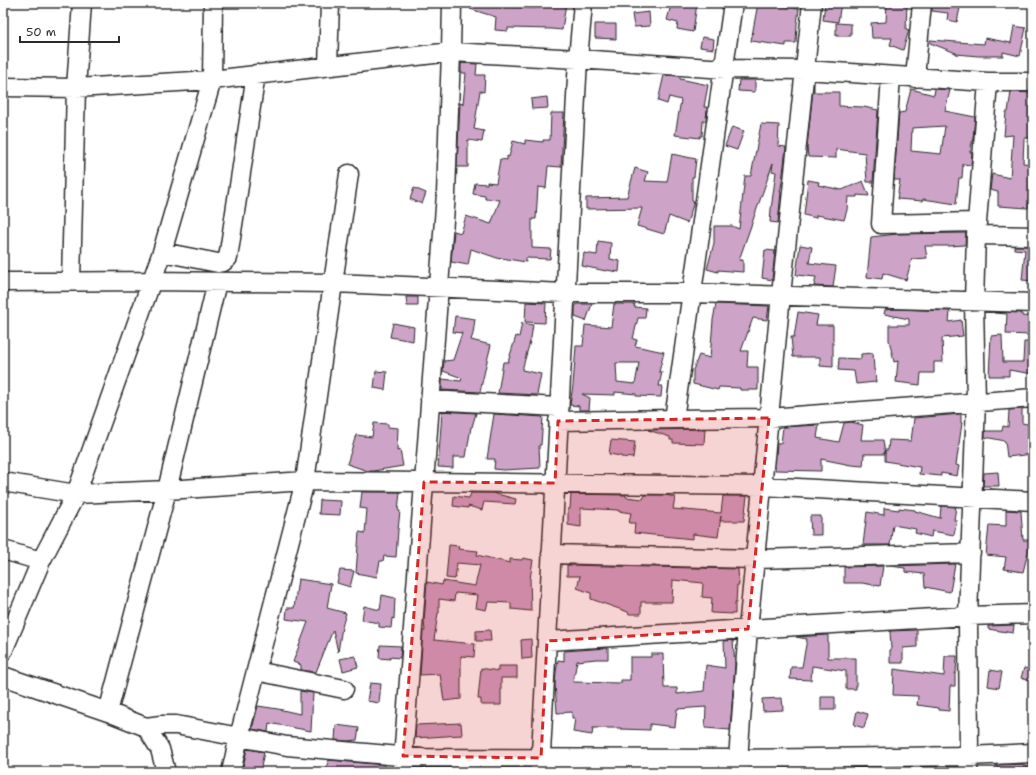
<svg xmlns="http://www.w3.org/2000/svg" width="1036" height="775" font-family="'Shantell Sans',sans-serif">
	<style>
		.building { fill: #cda3c8; stroke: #2b2b2b; fill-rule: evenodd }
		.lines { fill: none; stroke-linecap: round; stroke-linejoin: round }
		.minor-casing { stroke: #2b2b2b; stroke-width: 21 }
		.minor { stroke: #fff; stroke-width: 18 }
		.marked { fill: #d62828; fill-opacity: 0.2; stroke: #d62828; stroke-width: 3; stroke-dasharray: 8 5; stroke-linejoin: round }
	</style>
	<rect width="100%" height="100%" fill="#fff"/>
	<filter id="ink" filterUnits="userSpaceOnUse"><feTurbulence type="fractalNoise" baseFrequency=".025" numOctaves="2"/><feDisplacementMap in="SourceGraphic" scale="8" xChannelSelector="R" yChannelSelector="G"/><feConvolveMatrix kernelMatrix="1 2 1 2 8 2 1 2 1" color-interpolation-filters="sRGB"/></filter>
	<g filter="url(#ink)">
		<path class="building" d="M 536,3 L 566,3 L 562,30 L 552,29 L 508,28 L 508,31 L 495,30 L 496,17 L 470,9 L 470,5 L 535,8 Z
			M 681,3 L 697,3 L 693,32 L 677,29 L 678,23 L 667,20 L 671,5 L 681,7 Z
			M 758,3 L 766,3 L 799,9 L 797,24 L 796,43 L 786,43 L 786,46 L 751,41 Z
			M 825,3 L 841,3 L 838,22 L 823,20 Z
			M 887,3 L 907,3 L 906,29 L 909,30 L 903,50 L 890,45 L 892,38 L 872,38 L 871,23 L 886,22 Z
			M 932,3 L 961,3 L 957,22 L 947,20 L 948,13 L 932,11 Z
			M 649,12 L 650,26 L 634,27 L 632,14 Z
			M 836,23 L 851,24 L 851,36 L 836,36 Z
			M 595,24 L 616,24 L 616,39 L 595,38 Z
			M 1014,26 L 1026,28 L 1020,56 L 1003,52 L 1003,56 L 978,56 L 956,54 L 956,53 L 930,43 L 930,40 L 984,44 L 985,38 L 1011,43 Z
			M 702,37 L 714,39 L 713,49 L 700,47 Z
			M 461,63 L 477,64 L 476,75 L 485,75 L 484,92 L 480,91 L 474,129 L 484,131 L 482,142 L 468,140 L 468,167 L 457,167 L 460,103 L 463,104 L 466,73 L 461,73 Z
			M 664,75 L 680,76 L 680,79 L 708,85 L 704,107 L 707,107 L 706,121 L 703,121 L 702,136 L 700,136 L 700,138 L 675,135 L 681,100 L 669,97 L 667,104 L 658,101 Z
			M 739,80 L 755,80 L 755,92 L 738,91 Z
			M 814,81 L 814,92 L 839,92 L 839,106 L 864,107 L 878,110 L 873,182 L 867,182 L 865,153 L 836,149 L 836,158 L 808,157 L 807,147 Z
			M 911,89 L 934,95 L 935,89 L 950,90 L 945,111 L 975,117 L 973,138 L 970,152 L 972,152 L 971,165 L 963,164 L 962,178 L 959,178 L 956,204 L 923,199 L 923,201 L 897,199 L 900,180 L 894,180 L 899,113 L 905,112 ZM 945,126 L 941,154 L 911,151 L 912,128 Z
			M 1011,92 L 1033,93 L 1033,137 L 1031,136 L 1031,138 L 1024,138 L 1023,163 L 1033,164 L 1033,178 L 1031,177 L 1028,208 L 998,206 L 998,192 L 990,190 L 992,174 L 1010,178 L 1013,135 L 1004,136 L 1006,112 L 1008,112 Z
			M 547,97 L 548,108 L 532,109 L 531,99 Z
			M 551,113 L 564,113 L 561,167 L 548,166 L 546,188 L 538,187 L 536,219 L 532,219 L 532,248 L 551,249 L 550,259 L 526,258 L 526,262 L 501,258 L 500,259 L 471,249 L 468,265 L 451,262 L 454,231 L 461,233 L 466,216 L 491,224 L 500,200 L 485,199 L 485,196 L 473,194 L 475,183 L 487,184 L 487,182 L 496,183 L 500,159 L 507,160 L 507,156 L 509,157 L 513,141 L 525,144 L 525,140 L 543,142 L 543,140 L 550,140 Z
			M 761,124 L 779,125 L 778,146 L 786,147 L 782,182 L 780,192 L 781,192 L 778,223 L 770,222 L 771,209 L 776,172 L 772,171 L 773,163 L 739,260 L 743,260 L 743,272 L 718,270 L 718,272 L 707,269 L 714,243 L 714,226 L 732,226 L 739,229 L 745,176 L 751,176 Z
			M 732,127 L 744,131 L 737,150 L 725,146 Z
			M 672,154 L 696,159 L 694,177 L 692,177 L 692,201 L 694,202 L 687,223 L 669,216 L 664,234 L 637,226 L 642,208 L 586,209 L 586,198 L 627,197 L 635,168 L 648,172 L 645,181 L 667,182 Z
			M 808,180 L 819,182 L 818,185 L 842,190 L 863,181 L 869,196 L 857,195 L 857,197 L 848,197 L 847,210 L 844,220 L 816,215 L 816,218 L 804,215 Z
			M 414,188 L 426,193 L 422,204 L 410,199 Z
			M 966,233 L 965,245 L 950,246 L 925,246 L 927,258 L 912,259 L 906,280 L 883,273 L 882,279 L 867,277 L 871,237 L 897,234 Z
			M 598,241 L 611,243 L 610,259 L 620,261 L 619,272 L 606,270 L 606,271 L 582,266 L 584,253 L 597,255 Z
			M 800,245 L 812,247 L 809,263 L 836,266 L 833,287 L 814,286 L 816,277 L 796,275 Z
			M 1014,246 L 1033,246 L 1033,281 L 1022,280 L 1025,250 L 1014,249 Z
			M 765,250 L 775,251 L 772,280 L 762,278 Z
			M 406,297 L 418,297 L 418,306 L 407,306 Z
			M 526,302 L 546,303 L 545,323 L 525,322 Z
			M 577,304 L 592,304 L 586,321 L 575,317 L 575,307 Z
			M 614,304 L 635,304 L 634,307 L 646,308 L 645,318 L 638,318 L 633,339 L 637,340 L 635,346 L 664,352 L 659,372 L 662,372 L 659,386 L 662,386 L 661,397 L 636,396 L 636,394 L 615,392 L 615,395 L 582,394 L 590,398 L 589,410 L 579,410 L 579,406 L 570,405 L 573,385 L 576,346 L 583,346 L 585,325 L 611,327 ZM 616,363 L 639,363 L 635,384 L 617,382 Z
			M 716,304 L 769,306 L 767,320 L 753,318 L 741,351 L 748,351 L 747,367 L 758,367 L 758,390 L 740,390 L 740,388 L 719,387 L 718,390 L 693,384 L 693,370 L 699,355 L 710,358 L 713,320 Z
			M 894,309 L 950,311 L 949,322 L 961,320 L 963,336 L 942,338 L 943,362 L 934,362 L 934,373 L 921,373 L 920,385 L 896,382 L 898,361 L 894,362 L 889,340 L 889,325 L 909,325 L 909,319 L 884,314 L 885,310 Z
			M 798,312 L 818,315 L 816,325 L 833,325 L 833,367 L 820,366 L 820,357 L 793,357 L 791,337 L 794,337 Z
			M 994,312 L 1022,313 L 1022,316 L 1032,317 L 1030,335 L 1006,334 L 1007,314 L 994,313 Z
			M 455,316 L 475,319 L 473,334 L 471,340 L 491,345 L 487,361 L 480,392 L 442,390 L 442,379 L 461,381 L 462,378 L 443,371 L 444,361 L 453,360 L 462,333 L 453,332 Z
			M 393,323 L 414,327 L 413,341 L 390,337 Z
			M 522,323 L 533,325 L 531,338 L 522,370 L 541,374 L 537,395 L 498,393 L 503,362 L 508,362 L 516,336 L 519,337 Z
			M 1002,335 L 1003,362 L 1023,362 L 1024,342 L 1033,342 L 1033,374 L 1009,370 L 1009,376 L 989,376 L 991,336 Z
			M 873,353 L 874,370 L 875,370 L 876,382 L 856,384 L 854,371 L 838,370 L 839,358 L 861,359 L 861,354 Z
			M 376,371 L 387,372 L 385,390 L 374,388 Z
			M 1022,409 L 1022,423 L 1033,425 L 1033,454 L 1007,457 L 1005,441 L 985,437 L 985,431 L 1002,431 L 1003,426 L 1008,427 L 1009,410 Z
			M 440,411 L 476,413 L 472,427 L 471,427 L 466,457 L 453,457 L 453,468 L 438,467 L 442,412 Z
			M 494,414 L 543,417 L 541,445 L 539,445 L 540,468 L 503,470 L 494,469 L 495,459 L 487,459 Z
			M 961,414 L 961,423 L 962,423 L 956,465 L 959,466 L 957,476 L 941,473 L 941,476 L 919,474 L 920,467 L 885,461 L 885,450 L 888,450 L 889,440 L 911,441 L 914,418 Z
			M 851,422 L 863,425 L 861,440 L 883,440 L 885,454 L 864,454 L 863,466 L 851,465 L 821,459 L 821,471 L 775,470 L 777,443 L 781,443 L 783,427 L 819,425 L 817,438 L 839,442 L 844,423 Z
			M 374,423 L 388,424 L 388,427 L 398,428 L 397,451 L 400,450 L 403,466 L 373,471 L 368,471 L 347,464 L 356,435 L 372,437 Z
			M 705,429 L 704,444 L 673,443 L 673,440 L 670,440 L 670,437 L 648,430 Z
			M 611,440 L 635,442 L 633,458 L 621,457 L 621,456 L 609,454 Z
			M 998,472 L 999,486 L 983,486 L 984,473 Z
			M 362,492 L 400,492 L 398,510 L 400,511 L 398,530 L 396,557 L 384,556 L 383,561 L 380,561 L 377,577 L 356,573 L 359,532 L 365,533 L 367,509 L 360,508 Z
			M 471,493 L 493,493 L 516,499 L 515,504 L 484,502 L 482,510 L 468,506 L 468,508 L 453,506 L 454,496 L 469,498 Z
			M 571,494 L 626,495 L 626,497 L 643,499 L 645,495 L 665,495 L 675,497 L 673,509 L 721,513 L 723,496 L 747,496 L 744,521 L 720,521 L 721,516 L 718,537 L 693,534 L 693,539 L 634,533 L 635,523 L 629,523 L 631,513 L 618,511 L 618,510 L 581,508 L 581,527 L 568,525 L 568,509 L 570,509 Z
			M 320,500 L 341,501 L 340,515 L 319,514 Z
			M 941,506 L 956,507 L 954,520 L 957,520 L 954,535 L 932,531 L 931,537 L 915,533 L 916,529 L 893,525 L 890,545 L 863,545 L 867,512 L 884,515 L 884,508 L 899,510 L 899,508 L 915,510 L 915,511 L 940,518 Z
			M 1006,510 L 1021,511 L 1023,540 L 1031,540 L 1023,572 L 1004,569 L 1006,557 L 986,555 L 989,525 L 1006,526 Z
			M 810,516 L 821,516 L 821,535 L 811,535 Z
			M 449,545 L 459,546 L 458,549 L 478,551 L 477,555 L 510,563 L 510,559 L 522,560 L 523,558 L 533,560 L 530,579 L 531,611 L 511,609 L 511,603 L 488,602 L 486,610 L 476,608 L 478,595 L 455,593 L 454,601 L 439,599 L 439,613 L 438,613 L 434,640 L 475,644 L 474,657 L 461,656 L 461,699 L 444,701 L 440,674 L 420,675 L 423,631 L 425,631 L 424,621 L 427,582 L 442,585 L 443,581 L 475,586 L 480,565 L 457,563 L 455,579 L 446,578 Z
			M 955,564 L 950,592 L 925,587 L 924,574 L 905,572 L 905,568 L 890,566 Z
			M 567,565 L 738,569 L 739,585 L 737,585 L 736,603 L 735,603 L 735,614 L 711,613 L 712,598 L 702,597 L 703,583 L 673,580 L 672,602 L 641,602 L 641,614 L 629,614 L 628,612 L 591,599 L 591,593 L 577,588 L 580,576 L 567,576 Z
			M 883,566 L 880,586 L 862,583 L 844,583 L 844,567 Z
			M 340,570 L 354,571 L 350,587 L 337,583 Z
			M 298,579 L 331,584 L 327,608 L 346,613 L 342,627 L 338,652 L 333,630 L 316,672 L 301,670 L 301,665 L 293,662 L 308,622 L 286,619 L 287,608 L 294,608 Z
			M 382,595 L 395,598 L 394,619 L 392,618 L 391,628 L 379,627 L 379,623 L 362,620 L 364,606 L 380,610 Z
			M 1014,625 L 1013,633 L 988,629 L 988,626 Z
			M 490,630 L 491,641 L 476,641 L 476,631 Z
			M 917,630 L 917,647 L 903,648 L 903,663 L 890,663 L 890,650 L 891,650 L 890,631 Z
			M 828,635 L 828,658 L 856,658 L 856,689 L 846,689 L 846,671 L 812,666 L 811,680 L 790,679 L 791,667 L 802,667 L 807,639 L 796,637 Z
			M 531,639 L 532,658 L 522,659 L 521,640 Z
			M 737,640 L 733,641 L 735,664 L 730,730 L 705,728 L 706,707 L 677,709 L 675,727 L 650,724 L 650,730 L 621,729 L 621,728 L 593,728 L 592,735 L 573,732 L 575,718 L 572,718 L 572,712 L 557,713 L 555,684 L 556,672 L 558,660 L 564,661 L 564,651 L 608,648 L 608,659 L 596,659 L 577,661 L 573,682 L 621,683 L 621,680 L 630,680 L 630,657 L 651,657 L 651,654 L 663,654 L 664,688 L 677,688 L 677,694 L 704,691 L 706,665 L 725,668 L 724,641 Z
			M 380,645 L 401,646 L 400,658 L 390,657 L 390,659 L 379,658 Z
			M 355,656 L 358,667 L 343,671 L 340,659 Z
			M 945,656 L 957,656 L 956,673 L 955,673 L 955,686 L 950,686 L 949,711 L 939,710 L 939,708 L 917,705 L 918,696 L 893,695 L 894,669 L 944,676 Z
			M 498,666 L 517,666 L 517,678 L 501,678 L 501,705 L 481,705 L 481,699 L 478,699 L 481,668 L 498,671 Z
			M 1024,668 L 1033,670 L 1033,682 L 1021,678 Z
			M 990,670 L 1002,672 L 999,688 L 988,686 Z
			M 370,683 L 381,684 L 379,703 L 367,701 Z
			M 300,691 L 313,693 L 311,731 L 269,723 L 268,732 L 252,729 L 258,706 L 278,709 L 300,714 Z
			M 821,697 L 835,697 L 835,710 L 821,710 Z
			M 782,698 L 783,710 L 763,711 L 762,699 Z
			M 857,711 L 868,714 L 864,728 L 854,725 Z
			M 461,723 L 462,735 L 415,738 L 416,725 Z
			M 336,725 L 359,728 L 357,740 L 347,741 L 335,740 Z
			M 247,749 L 264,752 L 260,772 L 242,772 Z
			M 328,760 L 384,765 L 385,772 L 326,772 Z
			M 1033,764 L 1033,767 L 1010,770 L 996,767 L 996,765 Z
			M 921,767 L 958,767 L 958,772 L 920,772 Z
			M 413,768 L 422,768 L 457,769 L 456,772 L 413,772 Z
			M 843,768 L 870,768 L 870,772 L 842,772 Z
			M 492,769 L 530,769 L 530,772 L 504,772 L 505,769 Z
			M 759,769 L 813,769 L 813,772 L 759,772 Z"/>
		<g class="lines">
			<defs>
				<path id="minor" d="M 328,66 L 330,3
					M 891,76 L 881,224 L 977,222
					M 915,78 L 922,3
					M 3,87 L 76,88 L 212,80 L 451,52 L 578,59 L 725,69 L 805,70 L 988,82 L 1033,82
					M 976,235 L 1033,236
					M 162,252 L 218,263 L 223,262 L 228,258 L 256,74
					M 71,281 L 76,88 L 82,3
					M 3,282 L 151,281 L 333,283 L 349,174
					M 430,400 L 558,407
					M 674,419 L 733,3
					M 558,421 L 674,419 L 769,418 L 1033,398
					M 3,482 L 76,494 L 167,490 L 305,481 L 424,482 L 762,486 L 1033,501
					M 3,550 L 41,561
					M 551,554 L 755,559 L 971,553
					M 547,641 L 968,616 L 1033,614
					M 3,651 L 41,561 L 76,494 L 162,252 L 212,80 L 213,3
					M 256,671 L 344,689
					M 3,676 L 108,712 L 146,727 L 160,749 L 166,772
					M 108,712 L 167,490 L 217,282
					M 146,727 L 161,725 L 176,725 L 287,746 L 422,758 L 738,759 L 969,756 L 1033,753
					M 231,772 L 239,737 L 305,481 L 333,283 L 382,285 L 565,293 L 692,293 L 1033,303
					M 402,772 L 446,194 L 451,52 L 452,3
					M 540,772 L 578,59 L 583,3
					M 740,772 L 738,759 L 748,629 L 781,295 L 812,3
					M 968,772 L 969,756 L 968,616 L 976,402 L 974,302 L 976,235 L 988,82"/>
			</defs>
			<use href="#minor" class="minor-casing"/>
			<use href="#minor" class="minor"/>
		</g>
	</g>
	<path class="marked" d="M 769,418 L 748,629 L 547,641 L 541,758 L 403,756 L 424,482 L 555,483 L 558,421 Z"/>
	<rect width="1036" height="775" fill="none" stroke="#fff" stroke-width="16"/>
	<rect x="8" y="8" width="1020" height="759" fill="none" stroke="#2b2b2b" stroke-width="1.5" filter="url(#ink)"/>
	<path d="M20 36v6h99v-6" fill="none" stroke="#2b2b2b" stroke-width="2"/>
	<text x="26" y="36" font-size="12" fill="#2b2b2b" stroke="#ffffff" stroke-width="3" paint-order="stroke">50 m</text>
</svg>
